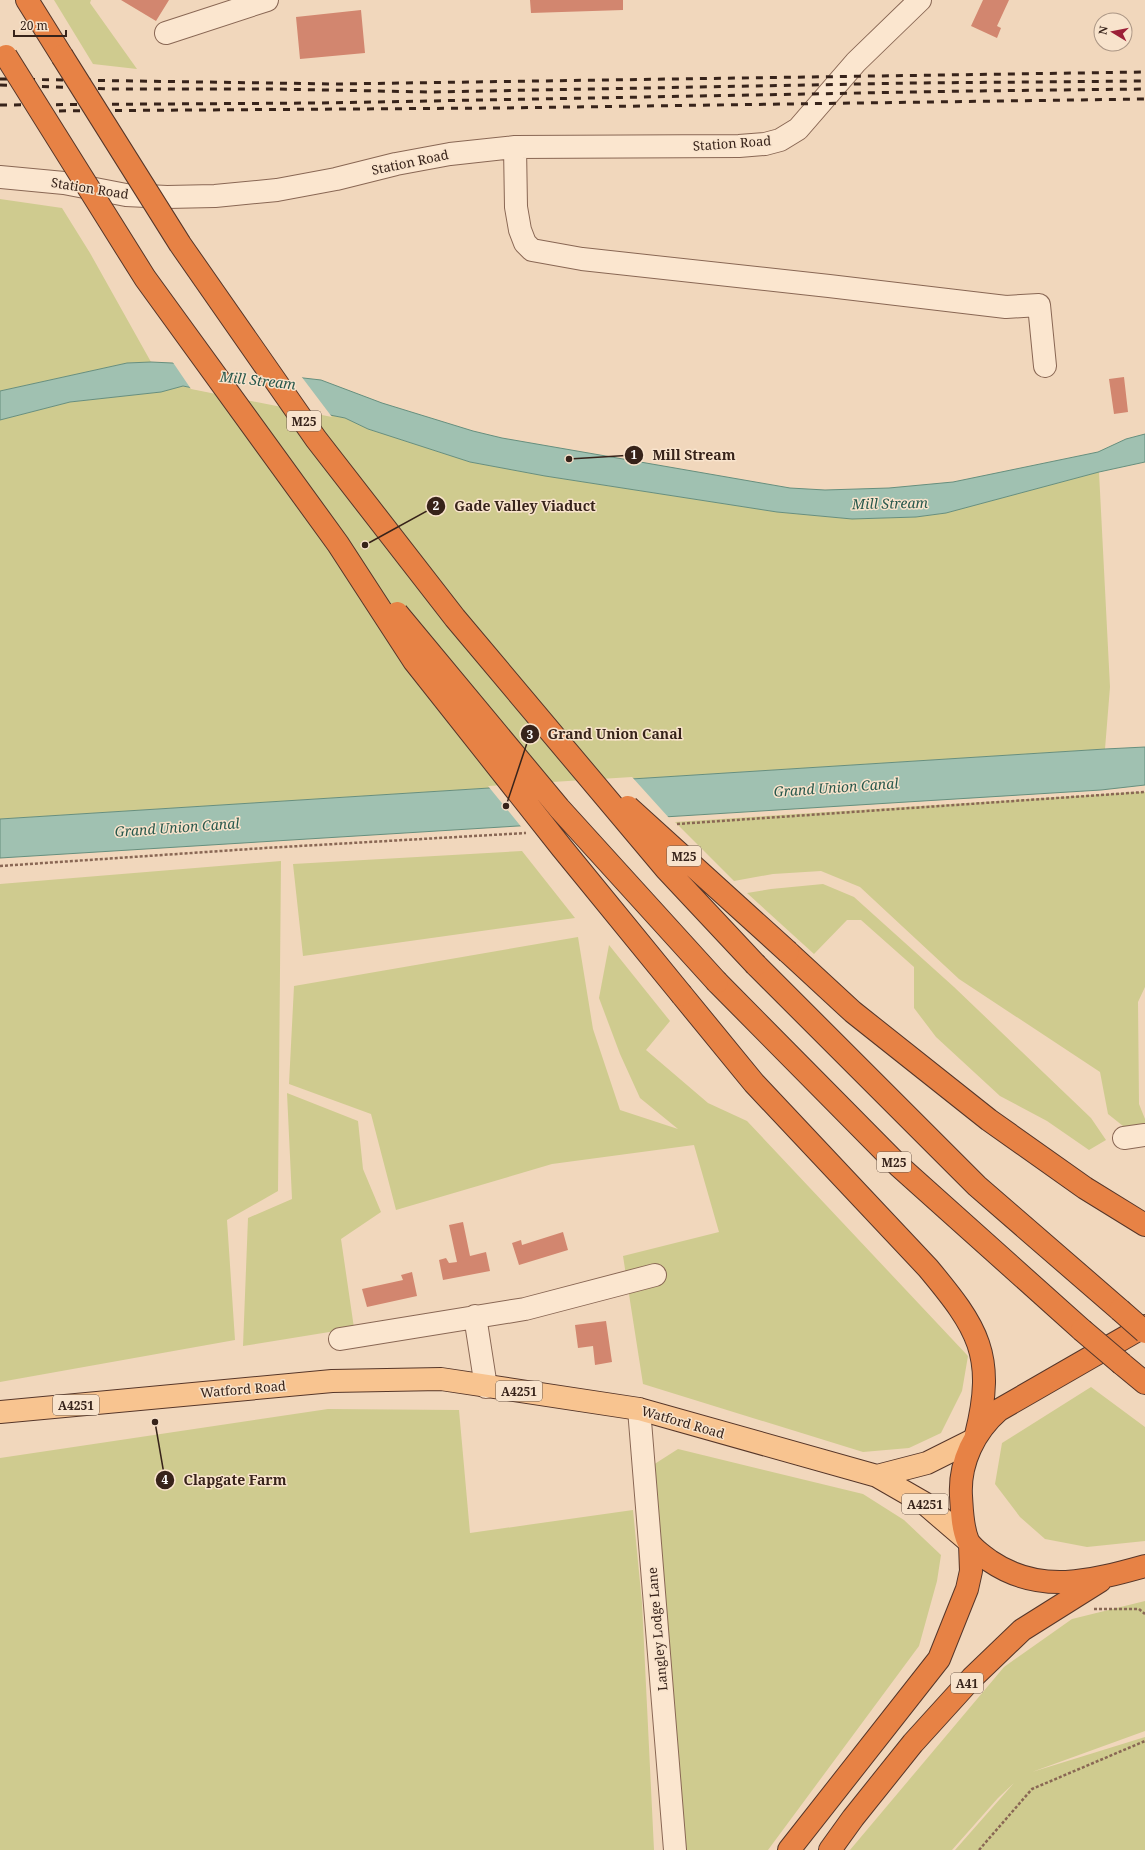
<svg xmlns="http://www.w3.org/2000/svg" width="1145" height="1850" font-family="'Noto Serif',serif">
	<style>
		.green { fill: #cfcb8f }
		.water { fill: #a0c1b1; stroke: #678f7e }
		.pier { fill: #f1d7bc }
		.building { fill: #d2866f }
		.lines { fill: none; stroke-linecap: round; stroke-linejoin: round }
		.minor-casing { stroke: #896754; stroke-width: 24 }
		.major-casing { stroke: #563629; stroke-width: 24 }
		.highway-casing { stroke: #563629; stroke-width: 24 }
		.path { stroke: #896754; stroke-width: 2.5; stroke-dasharray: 3 2; stroke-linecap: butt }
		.minor { stroke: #fbe6cf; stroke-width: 22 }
		.major { stroke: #f8c490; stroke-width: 22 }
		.highway { stroke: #e78245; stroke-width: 22 }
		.rail { stroke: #37231a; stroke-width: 3; stroke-dasharray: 7 7; stroke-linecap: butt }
		.highway-bridge-casing { stroke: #563629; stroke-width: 24; stroke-linecap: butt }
		.highway-bridge { stroke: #e78245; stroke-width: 22 }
		.labels { text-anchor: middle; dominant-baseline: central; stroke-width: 3; stroke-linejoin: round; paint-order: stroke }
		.shield { fill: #f8e3cc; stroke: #715d4f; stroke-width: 1 }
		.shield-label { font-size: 12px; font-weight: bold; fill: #37231a }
		.street-label { font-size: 13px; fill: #37231a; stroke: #f8e3cc }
		.water-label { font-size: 14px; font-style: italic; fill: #28584c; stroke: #f8e3cc }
		.leader { fill: none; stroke: #37231a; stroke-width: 1.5 }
		.callout-dot { fill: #37231a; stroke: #f8e3cc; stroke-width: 1.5 }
		.mark-label { font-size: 12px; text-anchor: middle; font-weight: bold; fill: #fff }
		.callout-label { font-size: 14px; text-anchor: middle; font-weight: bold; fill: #37231a; stroke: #f8e3cc; stroke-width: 3; stroke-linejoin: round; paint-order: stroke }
	</style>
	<rect width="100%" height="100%" fill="#f1d7bc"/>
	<path class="green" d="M 54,0 L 91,0 L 90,3 L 137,69 L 93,64 Z
		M 0,199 L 62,208 L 90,253 L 151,362 L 127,363 L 0,391 Z
		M 182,386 L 345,418 L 368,429 L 470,462 L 545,476 L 777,512 L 852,519 L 916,517 L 946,513 L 1099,472 L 1110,687 L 1105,749 L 0,819 L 0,420 L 70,402 L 161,392 Z
		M 1135,792 L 1145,792 L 1145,987 L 1138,1002 L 1139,1104 L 1145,1119 L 1145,1128 L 1128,1130 L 1108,1114 L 1100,1072 L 959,979 L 860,887 L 821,871 L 773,874 L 734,881 L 675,822 Z
		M 522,851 L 575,918 L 303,956 L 293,864 Z
		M 281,861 L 278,1191 L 227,1220 L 235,1340 L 0,1382 L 0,884 Z
		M 823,884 L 854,897 L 954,987 L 1091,1118 L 1106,1140 L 1089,1150 L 1047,1121 L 1000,1096 L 936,1037 L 914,1008 L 914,967 L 861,920 L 847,920 L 814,954 L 747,893 L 771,889 Z
		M 578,937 L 593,1029 L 620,1110 L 678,1129 L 640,1098 L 620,1054 L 599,998 L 609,945 L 670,1021 L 646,1050 L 708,1103 L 747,1121 L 968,1356 L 962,1391 L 941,1433 L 909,1448 L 863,1452 L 643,1384 L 623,1256 L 719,1232 L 694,1145 L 552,1164 L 396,1210 L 371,1114 L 289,1084 L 294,986 Z
		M 287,1093 L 358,1121 L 363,1169 L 381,1212 L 341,1239 L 354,1328 L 243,1346 L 248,1218 L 292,1199 Z
		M 1091,1387 L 1145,1427 L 1145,1541 L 1087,1547 L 1045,1539 L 1020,1517 L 995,1484 L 1002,1443 Z
		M 328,1409 L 459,1410 L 470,1533 L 633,1510 L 642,1603 L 654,1850 L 0,1850 L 0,1458 Z
		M 678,1449 L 863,1494 L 904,1520 L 941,1555 L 937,1581 L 919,1646 L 768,1850 L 684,1850 L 653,1465 Z
		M 1145,1601 L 1145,1731 L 1032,1772 L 1145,1737 L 1145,1850 L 955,1850 L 1014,1783 L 998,1798 L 952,1850 L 850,1850 L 1004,1667 L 1072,1619 Z"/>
	<path class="water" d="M 151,362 L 172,363 L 321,380 L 382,403 L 473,431 L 502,438 L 790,488 L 825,490 L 889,488 L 953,482 L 1098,452 L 1126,439 L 1145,434 L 1145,462 L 1099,472 L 946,513 L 916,517 L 852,519 L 777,512 L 545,476 L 470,462 L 368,429 L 345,418 L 183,386 L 161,392 L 70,402 L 0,420 L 0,391 L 127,363 Z
		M 1145,747 L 1145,785 L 1101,790 L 0,858 L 0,819 L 1105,749 Z"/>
	<path class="pier" d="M 172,361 L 301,376 L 332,417 L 191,389 Z
		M 632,777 L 670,819 L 523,829 L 488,786 Z"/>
	<path class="building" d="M 121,0 L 169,0 L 156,21 Z
		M 530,0 L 623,0 L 623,10 L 531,13 Z
		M 983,0 L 1009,0 L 997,26 L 1001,28 L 997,38 L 971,26 Z
		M 361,10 L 365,53 L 300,59 L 296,17 Z
		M 1124,377 L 1128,412 L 1114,414 L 1109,379 Z
		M 463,1222 L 470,1256 L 486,1252 L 490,1271 L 443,1280 L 439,1260 L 446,1258 L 449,1263 L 457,1262 L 449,1225 Z
		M 563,1232 L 568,1250 L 519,1265 L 512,1243 L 521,1240 L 522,1245 Z
		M 412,1272 L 417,1296 L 367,1307 L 362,1289 L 403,1280 L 401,1275 Z
		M 606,1321 L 612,1362 L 595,1365 L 593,1346 L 578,1348 L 575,1325 Z"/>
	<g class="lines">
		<defs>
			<path id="minor" d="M 166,33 L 267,0
				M 515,147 L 516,207 L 520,230 L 525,243 L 532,250 L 582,259 L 829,286 L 1006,307 L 1039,305 L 1045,366
				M 0,177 L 64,183 L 126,195 L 167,197 L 215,196 L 277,190 L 336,179 L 396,164 L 450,154 L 515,147 L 739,146 L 765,144 L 780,140 L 798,129 L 856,62 L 920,0
				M 1124,1138 L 1145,1135
				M 475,1316 L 486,1387
				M 340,1339 L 525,1309 L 655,1275
				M 639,1409 L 675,1850"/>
			<path id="major" d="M 0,1412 L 332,1381 L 441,1379 L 639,1409 L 877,1476 L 924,1503 L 967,1540
				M 877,1476 L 927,1463 L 973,1440"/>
			<path id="highway" d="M 27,0 L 62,56
				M 788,952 L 853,1012 L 989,1120 L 1085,1188 L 1145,1225
				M 756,965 L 977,1186 L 1120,1310
				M 717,982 L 899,1166 L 1082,1330
				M 682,995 L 754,1083 L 928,1268 C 978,1328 996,1355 976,1435
				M 1145,1326 L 999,1410 C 975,1431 959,1462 961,1496 C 962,1510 962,1527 968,1541 C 972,1548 983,1556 990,1561 C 1040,1595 1091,1581 1145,1566
				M 1122,1364 L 1145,1383
				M 789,1850 L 939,1659 L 967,1589 L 971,1571 L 970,1544
				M 830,1850 L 853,1818 L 913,1743 L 972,1678 L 1022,1630 L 1100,1581"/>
		</defs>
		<use href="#minor" class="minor-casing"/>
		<use href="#major" class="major-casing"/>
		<use href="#highway" class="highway-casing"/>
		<path class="path" d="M 677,824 L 1145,792
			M 0,866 L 265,848 L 526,833
			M 1094,1609 L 1139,1609 L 1145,1614
			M 979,1850 L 1032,1789 L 1145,1741"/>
		<use href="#minor" class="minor"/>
		<use href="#major" class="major"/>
		<use href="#highway" class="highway"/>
		<path class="rail" d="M 0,79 L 336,84 L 1145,72
			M 0,85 L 109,89 L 274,89 L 430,92 L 914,83 L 1145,81
			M 0,105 L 319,103 L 969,91 L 1145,89
			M 45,111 L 500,108 L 1145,99"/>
		<defs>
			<path id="highway-bridge" d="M 6,56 L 145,278 L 338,544 L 414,661 L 562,848 L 682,995
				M 62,56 L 180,244 L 316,439 L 455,618 L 666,869 L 756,965
				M 397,613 L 559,808 L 717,982
				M 628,807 L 788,952
				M 1120,1310 L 1145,1332
				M 1082,1330 L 1122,1364"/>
		</defs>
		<use href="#highway-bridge" class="highway-bridge-casing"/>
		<use href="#highway-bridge" class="highway-bridge"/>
	</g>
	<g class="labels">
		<g class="shield">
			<rect x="287" y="411" width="34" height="20" rx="3"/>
			<rect x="667" y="846" width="34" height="20" rx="3"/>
			<rect x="877" y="1152" width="34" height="20" rx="3"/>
			<rect x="496" y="1381" width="46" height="20" rx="3"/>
			<rect x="53" y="1395" width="46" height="20" rx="3"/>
			<rect x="902" y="1494" width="46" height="20" rx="3"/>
			<rect x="951" y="1673" width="32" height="20" rx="3"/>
		</g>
		<g class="shield-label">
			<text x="304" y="421">M25</text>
			<text x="684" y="856">M25</text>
			<text x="894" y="1162">M25</text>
			<text x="519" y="1391">A4251</text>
			<text x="76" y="1405">A4251</text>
			<text x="925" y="1504">A4251</text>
			<text x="967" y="1683">A41</text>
		</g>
		<g class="street-label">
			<text transform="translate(732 143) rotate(-4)">Station Road</text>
			<text transform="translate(410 162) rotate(-12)">Station Road</text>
			<text transform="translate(90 188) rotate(9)">Station Road</text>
			<text transform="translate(243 1389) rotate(-5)">Watford Road</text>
			<text transform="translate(683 1422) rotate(16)">Watford Road</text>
			<text transform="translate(657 1629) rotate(-95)">Langley Lodge Lane</text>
		</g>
		<g class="water-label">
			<text transform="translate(258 380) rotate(6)">Mill Stream</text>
			<text transform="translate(890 503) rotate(-1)">Mill Stream</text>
			<text transform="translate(836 787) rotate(-4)">Grand Union Canal</text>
			<text transform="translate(177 827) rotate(-4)">Grand Union Canal</text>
		</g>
	</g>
	<path class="leader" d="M569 459L634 455M365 545L436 506M506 806L530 734M155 1422L165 1480"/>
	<g class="callout-dot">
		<circle cx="569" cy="459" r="4"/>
		<circle cx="365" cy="545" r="4"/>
		<circle cx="506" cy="806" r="4"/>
		<circle cx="155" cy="1422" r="4"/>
		<circle cx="634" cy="455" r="10"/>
		<circle cx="436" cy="506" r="10"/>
		<circle cx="530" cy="734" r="10"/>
		<circle cx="165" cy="1480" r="10"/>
	</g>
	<g class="mark-label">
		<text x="634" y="459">1</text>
		<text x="436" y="510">2</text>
		<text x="530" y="739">3</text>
		<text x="165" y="1484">4</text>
	</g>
	<g class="callout-label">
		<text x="694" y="460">Mill Stream</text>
		<text x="525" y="511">Gade Valley Viaduct</text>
		<text x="615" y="739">Grand Union Canal</text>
		<text x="235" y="1485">Clapgate Farm</text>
	</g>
	<g transform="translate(1113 32) rotate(280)"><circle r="19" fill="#f8e3cc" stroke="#ab9685"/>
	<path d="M0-3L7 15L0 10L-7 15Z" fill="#9c2038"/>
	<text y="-6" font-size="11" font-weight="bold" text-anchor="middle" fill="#37231a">N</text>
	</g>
	<path d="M14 30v6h52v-6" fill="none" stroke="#37231a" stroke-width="2"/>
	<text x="20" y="30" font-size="12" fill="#37231a" stroke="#f8e3cc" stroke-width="3" paint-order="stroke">20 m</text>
</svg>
